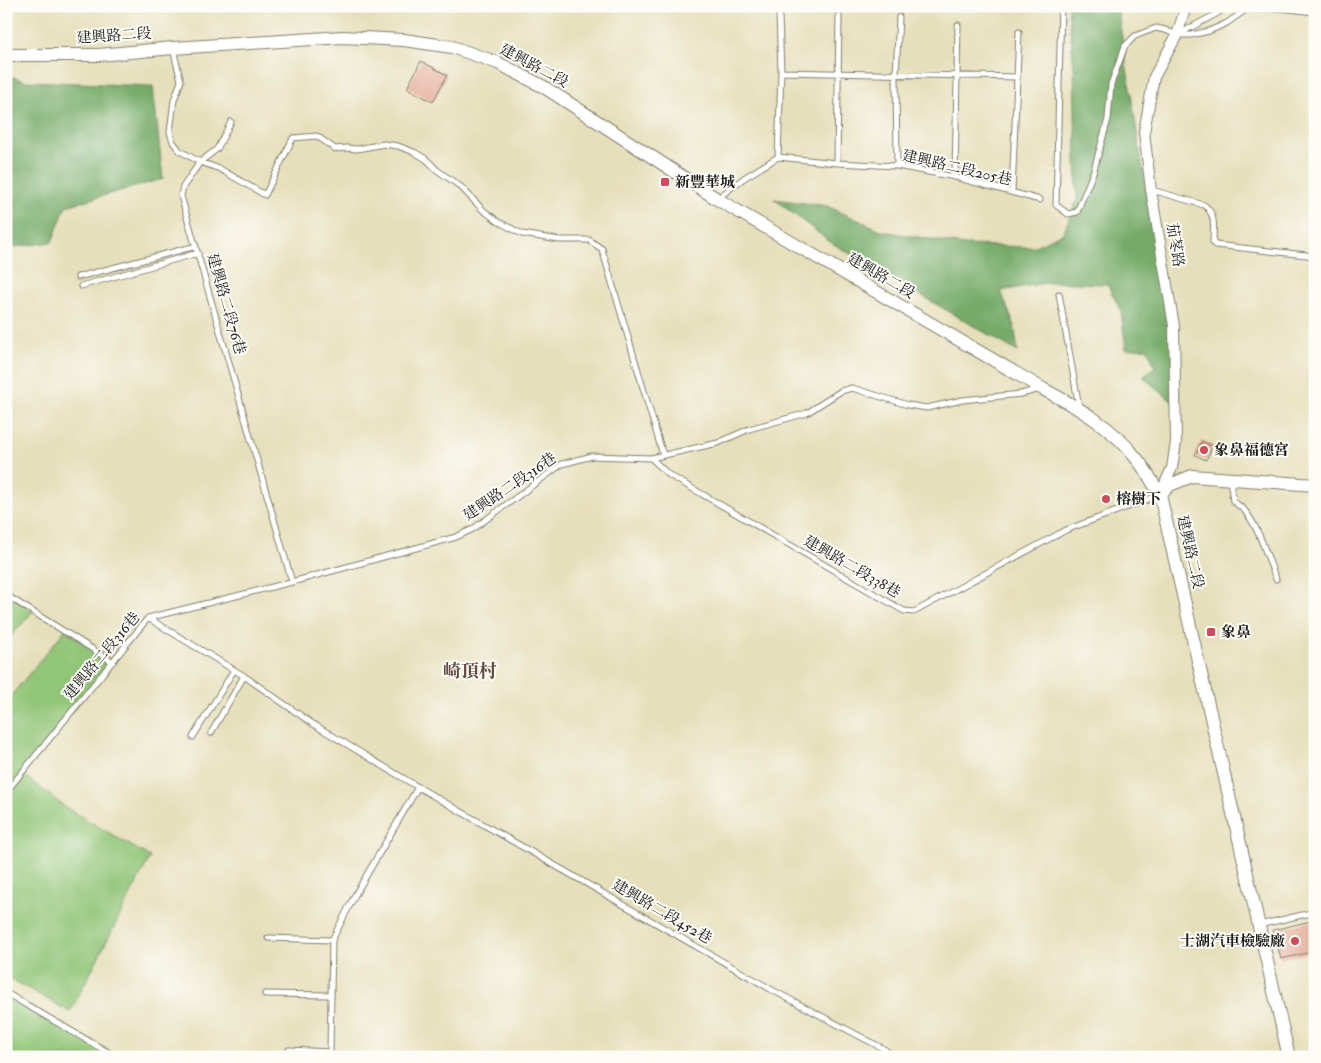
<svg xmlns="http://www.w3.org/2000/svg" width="1321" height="1063" font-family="'IM FELL Double Pica','Noto Serif TC',serif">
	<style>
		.green { fill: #91c577; stroke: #56704a }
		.forest { fill: #74aa68; stroke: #486342 }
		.building { fill: #e09d87 }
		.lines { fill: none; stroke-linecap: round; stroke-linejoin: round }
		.service-casing { stroke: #817e6c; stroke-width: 7 }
		.minor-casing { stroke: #817e6c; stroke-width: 12 }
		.tertiary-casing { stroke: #817e6c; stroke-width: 14 }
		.service { stroke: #fff; stroke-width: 5 }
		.minor { stroke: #fff; stroke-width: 10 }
		.tertiary { stroke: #fff; stroke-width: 12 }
		.poi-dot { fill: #d1495b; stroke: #fdfcf7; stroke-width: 2 }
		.labels { text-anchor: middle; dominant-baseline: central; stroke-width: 4; stroke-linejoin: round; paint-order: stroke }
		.street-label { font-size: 15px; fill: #1c1c1c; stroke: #fdfcf7 }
		.poi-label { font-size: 15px; font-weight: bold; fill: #1c1c1c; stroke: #fdfcf7; text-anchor: start }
		.quarter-label { font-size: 18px; font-weight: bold; fill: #614941; stroke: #fdfcf7 }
	</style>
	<rect width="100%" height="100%" fill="#fdfcf7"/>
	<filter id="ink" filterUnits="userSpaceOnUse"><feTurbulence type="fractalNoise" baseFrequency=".02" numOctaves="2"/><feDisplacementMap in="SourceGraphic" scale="10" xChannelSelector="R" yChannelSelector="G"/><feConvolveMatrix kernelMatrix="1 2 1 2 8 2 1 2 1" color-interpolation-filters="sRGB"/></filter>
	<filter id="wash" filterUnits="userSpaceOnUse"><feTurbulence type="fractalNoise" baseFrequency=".0096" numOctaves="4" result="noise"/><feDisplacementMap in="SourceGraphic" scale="20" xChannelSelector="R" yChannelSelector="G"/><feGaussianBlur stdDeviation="1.12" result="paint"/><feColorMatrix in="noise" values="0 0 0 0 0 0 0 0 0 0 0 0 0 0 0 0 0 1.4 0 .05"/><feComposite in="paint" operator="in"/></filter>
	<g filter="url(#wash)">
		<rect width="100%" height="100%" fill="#e6dfbb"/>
		<path class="green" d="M 6,593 L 33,611 L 6,642 Z
			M 65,630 L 113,662 L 21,773 L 65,807 L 150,857 L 70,1012 L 6,976 L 6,795 L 16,780 L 6,792 L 6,763 L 14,768 L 6,762 L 6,702 Z
			M 6,992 L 120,1057 L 6,1057 Z"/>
		<path class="forest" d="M 1068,6 L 1117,6 L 1181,409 L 1143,377 L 1155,366 L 1147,348 L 1126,349 L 1121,311 L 1107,284 L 1050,282 L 1001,291 L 1014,325 L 1018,352 L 830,242 L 774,199 L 827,206 L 883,231 L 964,245 L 1033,247 L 1063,233 L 1077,200 L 1074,68 Z
			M 6,75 L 26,81 L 153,86 L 163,179 L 66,206 L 52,242 L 6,248 Z"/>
		<g id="blocks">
			<path class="building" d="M 421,61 L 447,75 L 433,102 L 407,88 Z
				M 1202,441 L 1213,446 L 1206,460 L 1195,455 Z
				M 1315,920 L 1315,951 L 1281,959 L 1273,930 Z"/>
		</g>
	</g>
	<g filter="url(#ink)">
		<use href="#blocks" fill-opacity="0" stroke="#817e6c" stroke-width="1"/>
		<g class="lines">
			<defs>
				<path id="service" d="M 1061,6 L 1056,205 L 1068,214 L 1077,212 L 1093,173 L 1108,119 L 1111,84 L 1125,46 L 1135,36 L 1156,28 L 1165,30 L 1177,35 L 1191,35 L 1209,31 L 1227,23 L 1247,9 L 1280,8 L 1315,12
					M 1177,35 L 1218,13 L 1224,6
					M 173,49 L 181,81 L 174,100 L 170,132 L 173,142 L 180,151 L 200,162 L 220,169 L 265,195 L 293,138 L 317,136 L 335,149 L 347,148 L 357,149 L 384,144 L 398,146 L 414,152 L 426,159 L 437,170 L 461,187 L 483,210 L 499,222 L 522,234 L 559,240 L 589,240 L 602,249 L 663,455
					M 781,72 L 1017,77
					M 231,122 L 217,149 L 200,162 L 183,187 L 181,196 L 292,582
					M 778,157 L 781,72 L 779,15
					M 837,163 L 839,15
					M 897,166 L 896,75 L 899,17
					M 955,177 L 958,25
					M 1152,190 L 1204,205 C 1217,215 1213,228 1213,242 L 1215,245 L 1315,256
					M 1012,192 L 1019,32
					M 718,198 L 744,178 L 778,157 L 837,163 L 897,166 L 955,177 L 1040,200
					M 78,277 L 196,246
					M 81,286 L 198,253
					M 1059,294 L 1079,407
					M 651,458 L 669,475 L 904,611 L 914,612 L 1066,530 L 1160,495
					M 1230,479 L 1233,501 C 1237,505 1242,507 1245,511 C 1260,530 1267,557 1276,579
					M 6,595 L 113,662
					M 148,618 L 244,676 L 313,724 L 418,787 L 774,991 L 884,1049 L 895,1057
					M 211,733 L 244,676
					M 193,737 L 234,670
					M 6,792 L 148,618 L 292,582 L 456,537 L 473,529 L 562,464 L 592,456 L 651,458 L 718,443 L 749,429 L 807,413 L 841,391 L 852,388 L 908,405 L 927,408 L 962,400 L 1021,394 L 1040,389
					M 1259,925 L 1315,912
					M 268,938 L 332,940
					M 6,993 L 116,1057
					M 265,994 L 331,995
					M 289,1050 L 330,1052 L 332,940 L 355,895 L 418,787"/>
				<path id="minor" d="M 1161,492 L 1172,468 L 1176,442 L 1174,326 L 1151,190 L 1144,132 L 1154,77 L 1177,35 L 1186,6"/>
				<path id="tertiary" d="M 6,55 L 99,55 L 173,48 L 343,37 L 404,40 L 452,47 L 498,63 L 544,87 L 717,199 L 1043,389 C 1077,407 1113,427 1137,459 C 1146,470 1153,483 1160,495 L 1289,1057
					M 1160,495 L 1170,485 L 1192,476 L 1315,485"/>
			</defs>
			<use href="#service" class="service-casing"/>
			<use href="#minor" class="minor-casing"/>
			<use href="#tertiary" class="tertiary-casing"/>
			<use href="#service" class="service"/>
			<use href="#minor" class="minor"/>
			<use href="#tertiary" class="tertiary"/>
		</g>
	</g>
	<g class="poi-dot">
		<rect x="660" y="177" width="10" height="10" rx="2.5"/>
		<circle cx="1204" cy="450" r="5"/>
		<circle cx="1106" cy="499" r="5"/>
		<rect x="1206" y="627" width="10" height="10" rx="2.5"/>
		<circle cx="1295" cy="941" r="5"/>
	</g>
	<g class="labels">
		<g class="street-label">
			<text transform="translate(114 36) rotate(-4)">建興路二段</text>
			<text transform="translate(534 66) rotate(28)">建興路二段</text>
			<text transform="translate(957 168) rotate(13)">建興路二段205巷</text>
			<text transform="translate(1175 245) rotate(81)">茄苳路</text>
			<text transform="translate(881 276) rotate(30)">建興路二段</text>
			<text transform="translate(226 304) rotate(74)">建興路二段76巷</text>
			<text transform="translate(510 487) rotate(-34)">建興路二段316巷</text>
			<text transform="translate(1190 552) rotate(77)">建興路二段</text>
			<text transform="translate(852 567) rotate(30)">建興路二段338巷</text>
			<text transform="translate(102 656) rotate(-50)">建興路二段316巷</text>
			<text transform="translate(662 912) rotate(30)">建興路二段452巷</text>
		</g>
		<g class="poi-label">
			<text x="675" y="182">新豐華城</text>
			<text x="1214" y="450">象鼻福德宮</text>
			<text x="1116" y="499">榕樹下</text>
			<text x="1221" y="632">象鼻</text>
			<text x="1285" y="941" text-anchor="end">士湖汽車檢驗廠</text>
		</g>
		<g class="quarter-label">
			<text x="470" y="671">崎頂村</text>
		</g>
	</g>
	<rect width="1321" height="1063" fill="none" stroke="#fdfcf7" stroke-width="25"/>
</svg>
